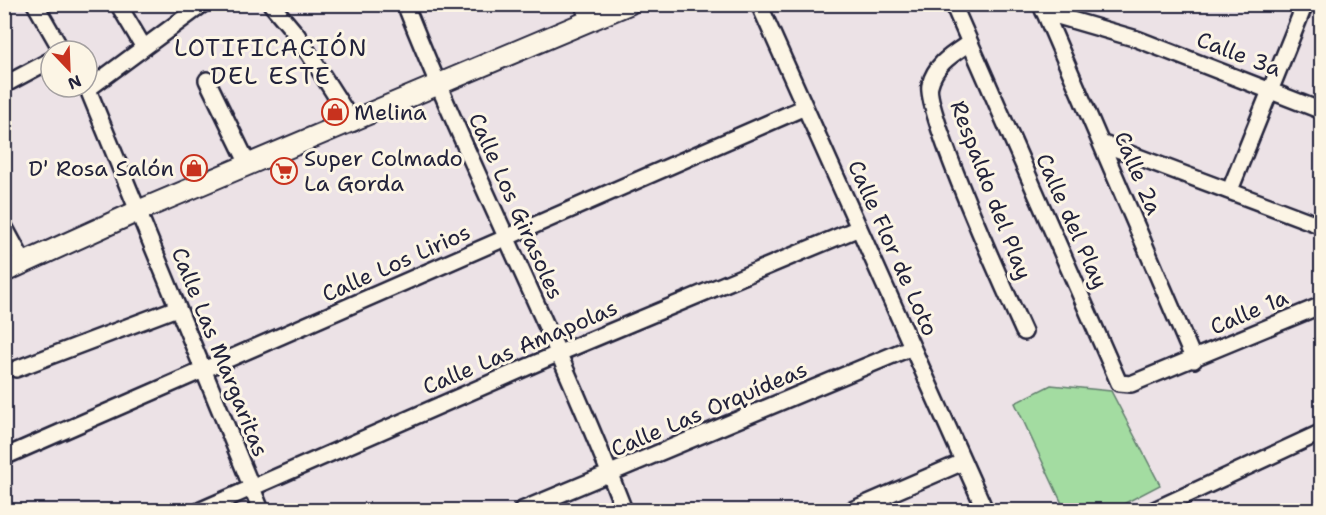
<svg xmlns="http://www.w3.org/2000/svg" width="1326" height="515" font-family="'Shantell Sans',sans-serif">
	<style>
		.green { fill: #a3dca1; stroke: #627f6e; stroke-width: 1.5 }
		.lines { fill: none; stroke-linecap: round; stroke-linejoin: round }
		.minor-casing { stroke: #22223b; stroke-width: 20 }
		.tertiary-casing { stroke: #22223b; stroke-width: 24 }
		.minor { stroke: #fcf5e5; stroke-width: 15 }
		.tertiary { stroke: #fcf5e5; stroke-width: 20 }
		.labels { text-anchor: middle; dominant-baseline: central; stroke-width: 6; stroke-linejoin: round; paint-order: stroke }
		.street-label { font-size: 22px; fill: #22223b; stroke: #fcf5e5 }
		.poi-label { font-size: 22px; fill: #22223b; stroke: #fcf5e5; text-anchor: start }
		.neighbourhood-label { font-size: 24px; letter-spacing: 1.5px; fill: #22223b; stroke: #fcf5e5 }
	</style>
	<rect width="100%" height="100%" fill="#ece2e6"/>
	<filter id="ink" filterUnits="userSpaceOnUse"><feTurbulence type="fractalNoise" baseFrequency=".0167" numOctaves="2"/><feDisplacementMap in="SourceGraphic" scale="12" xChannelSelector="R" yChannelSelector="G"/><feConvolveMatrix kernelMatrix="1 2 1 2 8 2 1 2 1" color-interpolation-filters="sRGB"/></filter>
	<g filter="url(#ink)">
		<path class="green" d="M 1051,385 L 1111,391 L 1160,485 L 1112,510 L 1065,510 L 1015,403 Z"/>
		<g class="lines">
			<defs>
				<path id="minor" d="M 35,4 L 62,51
					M 118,4 L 143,46
					M 271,4 L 297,35 L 353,123
					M 405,4 C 473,175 558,339 624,510
					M 583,4 L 589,22
					M 759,4 L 985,510
					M 953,4 L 1119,383 L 1131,384 L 1322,305
					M 1041,4 L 1194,360
					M 1042,7 L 1044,12 L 1137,39 L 1322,111
					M 969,43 C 953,54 935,64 930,85 C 923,110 1008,297 1024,332
					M 207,80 L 249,166
					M 4,85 L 51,60
					M 87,87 L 261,510
					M 88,89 L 203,4
					M 1101,143 L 1322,226
					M 1230,190 L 1305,4
					M 4,226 L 24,263
					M 16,369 L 177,308
					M 4,457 L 805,107
					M 201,510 L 557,354 L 859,228
					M 522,510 L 912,347
					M 852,510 L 963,462
					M 1154,510 L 1322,432"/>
				<path id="tertiary" d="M 4,272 L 138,211 L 629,4"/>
			</defs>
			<use href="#minor" class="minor-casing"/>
			<use href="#tertiary" class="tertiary-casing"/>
			<use href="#minor" class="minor"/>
			<use href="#tertiary" class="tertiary"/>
		</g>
	</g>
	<defs>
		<symbol id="shop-ring" viewBox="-11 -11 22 22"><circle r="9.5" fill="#fcf5e5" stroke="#c8321e" stroke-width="1.5"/><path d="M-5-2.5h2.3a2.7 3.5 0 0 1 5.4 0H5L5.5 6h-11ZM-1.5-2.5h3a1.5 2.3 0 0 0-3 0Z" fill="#c8321e"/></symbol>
		<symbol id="supermarket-ring" viewBox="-11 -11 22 22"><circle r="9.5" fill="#fcf5e5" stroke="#c8321e" stroke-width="1.5"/><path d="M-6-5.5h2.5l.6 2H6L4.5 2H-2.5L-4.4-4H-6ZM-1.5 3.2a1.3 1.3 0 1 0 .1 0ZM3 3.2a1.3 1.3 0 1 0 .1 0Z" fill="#c8321e"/></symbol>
	</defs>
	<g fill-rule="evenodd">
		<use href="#shop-ring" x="320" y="97" width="30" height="30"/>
		<use href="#shop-ring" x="179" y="153" width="30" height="30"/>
		<use href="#supermarket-ring" x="269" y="156" width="30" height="30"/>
	</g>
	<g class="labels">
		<g class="street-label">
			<text transform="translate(1239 54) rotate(21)">Calle 3a</text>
			<text transform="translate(1138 173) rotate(67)">Calle 2a</text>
			<text transform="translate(991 190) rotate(69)">Respaldo del Play</text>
			<text transform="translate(516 206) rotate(66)">Calle Los Girasoles</text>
			<text transform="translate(1072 221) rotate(66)">Calle del Play</text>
			<text transform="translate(893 248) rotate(66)">Calle Flor de Loto</text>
			<text transform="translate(396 263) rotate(-24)">Calle Los Lirios</text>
			<text transform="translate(1249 312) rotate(-23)">Calle 1a</text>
			<text transform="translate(520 347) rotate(-23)">Calle Las Amapolas</text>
			<text transform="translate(220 352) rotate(68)">Calle Las Margaritas</text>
			<text transform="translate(709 409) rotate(-23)">Calle Las Orquídeas</text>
		</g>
		<g class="poi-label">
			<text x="354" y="112">Melina</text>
			<text x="304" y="158">Super Colmado<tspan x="304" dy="25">La Gorda</tspan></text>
			<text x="174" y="168" text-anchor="end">D' Rosa Salón</text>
		</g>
		<g class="neighbourhood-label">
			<text x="271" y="48">LOTIFICACIÓN<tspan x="271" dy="28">DEL ESTE</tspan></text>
		</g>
	</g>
	<rect width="1326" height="515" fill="none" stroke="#fcf5e5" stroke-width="24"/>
	<rect x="12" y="12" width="1302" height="491" fill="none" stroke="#22223b" stroke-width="2" filter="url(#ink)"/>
	<g transform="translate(69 69) rotate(157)"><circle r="28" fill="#fcf5e5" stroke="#a5a1a1" stroke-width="1.5"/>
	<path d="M0-4.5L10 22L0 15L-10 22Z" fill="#c8321e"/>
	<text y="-9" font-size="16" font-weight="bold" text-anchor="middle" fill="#22223b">N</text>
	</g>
</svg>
